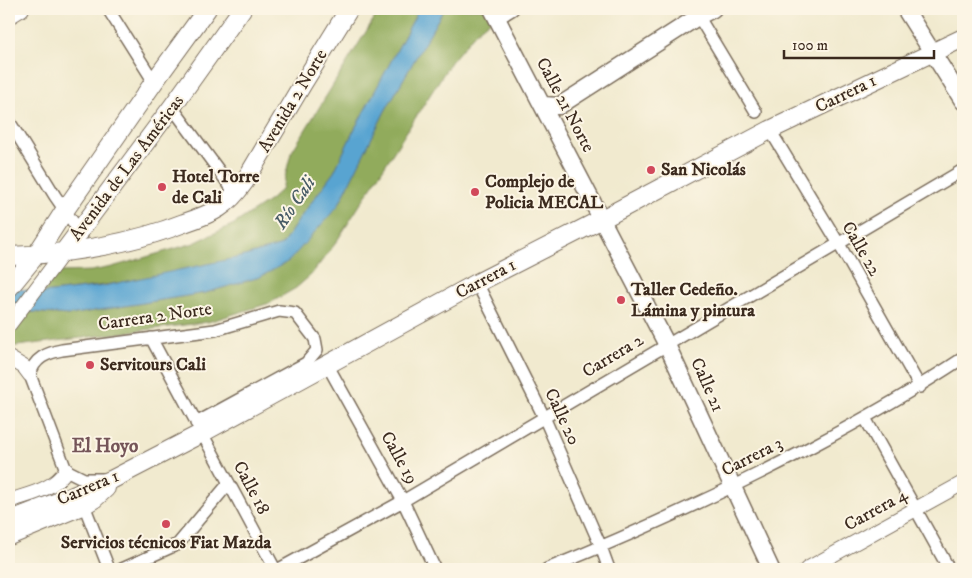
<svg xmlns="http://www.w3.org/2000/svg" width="972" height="578" font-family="'IM FELL DW Pica',serif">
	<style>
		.forest { fill: #91ab5c; stroke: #666a3d }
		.water { fill: #58a4d1; stroke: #4a6778 }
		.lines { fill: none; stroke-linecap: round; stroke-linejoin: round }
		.minor-casing { stroke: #7b6d5c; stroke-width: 14 }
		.tertiary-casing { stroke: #7b6d5c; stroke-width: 16 }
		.secondary-casing { stroke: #7b6d5c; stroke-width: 19 }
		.primary-casing { stroke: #7b6d5c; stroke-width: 20 }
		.minor { stroke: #fff; stroke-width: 11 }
		.tertiary { stroke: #fff; stroke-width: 14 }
		.secondary { stroke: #fff; stroke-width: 16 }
		.primary { stroke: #fff; stroke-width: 18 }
		.poi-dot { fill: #d1495b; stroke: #fcf5e5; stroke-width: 2 }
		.labels { text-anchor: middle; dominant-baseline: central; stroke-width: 4; stroke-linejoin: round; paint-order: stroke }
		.street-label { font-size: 18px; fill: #3b2a1e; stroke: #fcf5e5 }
		.poi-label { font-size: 18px; font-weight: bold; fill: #3b2a1e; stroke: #fcf5e5; text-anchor: start }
		.water-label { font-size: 19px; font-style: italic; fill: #475b66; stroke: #fcf5e5 }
		.neighbourhood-label { font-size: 19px; font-weight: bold; fill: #745458; stroke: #fcf5e5 }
	</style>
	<rect width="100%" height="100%" fill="#fcf5e5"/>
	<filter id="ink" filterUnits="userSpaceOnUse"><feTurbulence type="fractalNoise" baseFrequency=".02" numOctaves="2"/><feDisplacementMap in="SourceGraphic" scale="10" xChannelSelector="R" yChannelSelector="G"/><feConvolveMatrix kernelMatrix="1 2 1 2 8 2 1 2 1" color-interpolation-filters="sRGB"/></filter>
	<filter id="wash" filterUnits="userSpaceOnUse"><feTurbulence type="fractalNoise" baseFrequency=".0096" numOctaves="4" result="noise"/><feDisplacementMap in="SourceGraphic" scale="20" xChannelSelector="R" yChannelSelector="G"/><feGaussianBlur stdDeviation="1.12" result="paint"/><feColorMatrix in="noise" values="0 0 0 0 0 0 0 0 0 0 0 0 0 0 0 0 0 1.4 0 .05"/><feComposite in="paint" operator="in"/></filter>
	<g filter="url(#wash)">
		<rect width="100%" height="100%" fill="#f1eacf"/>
		<path class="forest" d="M 380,9 L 419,9 L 353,132 L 334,172 L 302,215 L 282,245 C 205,269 123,284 43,293 L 57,272 L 91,271 L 112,267 L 194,243 L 234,224 L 270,200 L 282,189 L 291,153 Z
			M 444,9 L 504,9 L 476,32 L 451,62 L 335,244 L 311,275 L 296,288 L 270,303 L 208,322 L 9,347 L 9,329 L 28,312 L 69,315 L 205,293 L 260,277 L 338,206 L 385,111 Z"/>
		<path class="water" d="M 419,9 L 444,9 L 385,111 L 338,206 L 289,261 L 260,277 L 205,293 L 69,315 L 9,310 L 9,287 L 43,293 L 103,286 L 245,256 L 282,245 L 302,215 L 334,172 L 353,132 Z"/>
	</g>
	<g filter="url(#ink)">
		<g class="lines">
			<defs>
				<path id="minor" d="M 108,9 L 154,82
					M 694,9 L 756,112
					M 497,19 L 513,9
					M 172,107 L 236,194
					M 9,121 L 55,196 L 82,235
					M 770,130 L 839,244 L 920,387
					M 477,283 L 544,417 L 601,547 L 609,569
					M 151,338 L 275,569
					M 328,366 L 403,501 L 435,569
					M 865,418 L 949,569
					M 103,479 L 84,479 L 66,470 L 30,375 C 34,358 47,353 62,350 L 215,330 L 279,311 L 295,313 L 315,339 L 317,350 L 306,363 L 196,423
					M 84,505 L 109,569
					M 122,569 L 178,544 L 229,483
					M 279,569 L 403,501 L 963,170
					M 547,569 C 636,533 723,493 809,448 C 862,420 913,391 963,358"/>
				<path id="tertiary" d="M 9,17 L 22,9
					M 9,325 L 63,253
					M 9,358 L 24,367 L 30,375
					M 9,501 C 29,494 54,490 66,470
					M 807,569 L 963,483"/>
				<path id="secondary" d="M 492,9 L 667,345 L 771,569
					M 905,9 L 963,101
					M 543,105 L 559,106 L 699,16 L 713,9"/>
				<path id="primary" d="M 63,253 L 172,107 L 242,9
					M 9,256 C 69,254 128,245 184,223 C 196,219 208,215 219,208 C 230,201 238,191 245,181 L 302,85 L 349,9
					M 9,288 L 36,255 L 65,210 L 154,82 L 207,9
					M 9,521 L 73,496 L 113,479 L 202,433 L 477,283 L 602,219 L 770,130 L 963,38
					M 9,536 L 84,505 L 94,499 L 106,488"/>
			</defs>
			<use href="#minor" class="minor-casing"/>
			<use href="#tertiary" class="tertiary-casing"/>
			<use href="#secondary" class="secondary-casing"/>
			<use href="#primary" class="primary-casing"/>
			<use href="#minor" class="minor"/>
			<use href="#tertiary" class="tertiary"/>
			<use href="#secondary" class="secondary"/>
			<use href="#primary" class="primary"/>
		</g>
	</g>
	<g class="poi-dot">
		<circle cx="651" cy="170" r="5"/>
		<circle cx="162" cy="187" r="5"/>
		<circle cx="475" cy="192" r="5"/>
		<circle cx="621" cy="300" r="5"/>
		<circle cx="90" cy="365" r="5"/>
		<circle cx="166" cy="524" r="5"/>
	</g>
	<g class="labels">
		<g class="street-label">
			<text transform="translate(846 94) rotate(-26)">Carrera 1</text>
			<text transform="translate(293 101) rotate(-59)">Avenida 2 Norte</text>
			<text transform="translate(565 105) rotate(62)">Calle 21 Norte</text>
			<text transform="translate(127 168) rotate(-53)">Avenida de Las Américas</text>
			<text transform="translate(861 249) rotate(60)">Calle 22</text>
			<text transform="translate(486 279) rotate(-28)">Carrera 1</text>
			<text transform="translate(155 317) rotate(-8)">Carrera 2 Norte</text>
			<text transform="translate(613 356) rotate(-31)">Carrera 2</text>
			<text transform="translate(707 385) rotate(66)">Calle 21</text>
			<text transform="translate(562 417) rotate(65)">Calle 20</text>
			<text transform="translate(752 457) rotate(-27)">Carrera 3</text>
			<text transform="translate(399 458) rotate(61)">Calle 19</text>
			<text transform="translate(88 488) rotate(-23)">Carrera 1</text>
			<text transform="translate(251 488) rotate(62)">Calle 18</text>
			<text transform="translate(876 510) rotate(-29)">Carrera 4</text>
		</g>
		<g class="poi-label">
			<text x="661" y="170">San Nicolás</text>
			<text x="172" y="177">Hotel Torre<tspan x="172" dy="21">de Cali</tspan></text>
			<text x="485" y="182">Complejo de<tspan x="485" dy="21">Policia MECAL</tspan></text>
			<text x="631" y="290">Taller Cedeño.<tspan x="631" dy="21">Lámina y pintura</tspan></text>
			<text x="100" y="365">Servitours Cali</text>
			<text x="166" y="543" text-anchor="middle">Servicios técnicos Fiat Mazda</text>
		</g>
		<g class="water-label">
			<text transform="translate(295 203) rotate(-56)">Río Cali</text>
		</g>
		<g class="neighbourhood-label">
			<text x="105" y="446">El Hoyo</text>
		</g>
	</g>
	<rect width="972" height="578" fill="none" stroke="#fcf5e5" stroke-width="30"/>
	<path d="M784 50v8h150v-8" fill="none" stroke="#3b2a1e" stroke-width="2.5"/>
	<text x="792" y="50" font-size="15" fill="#3b2a1e" stroke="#fcf5e5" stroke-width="4" paint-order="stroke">100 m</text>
</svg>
